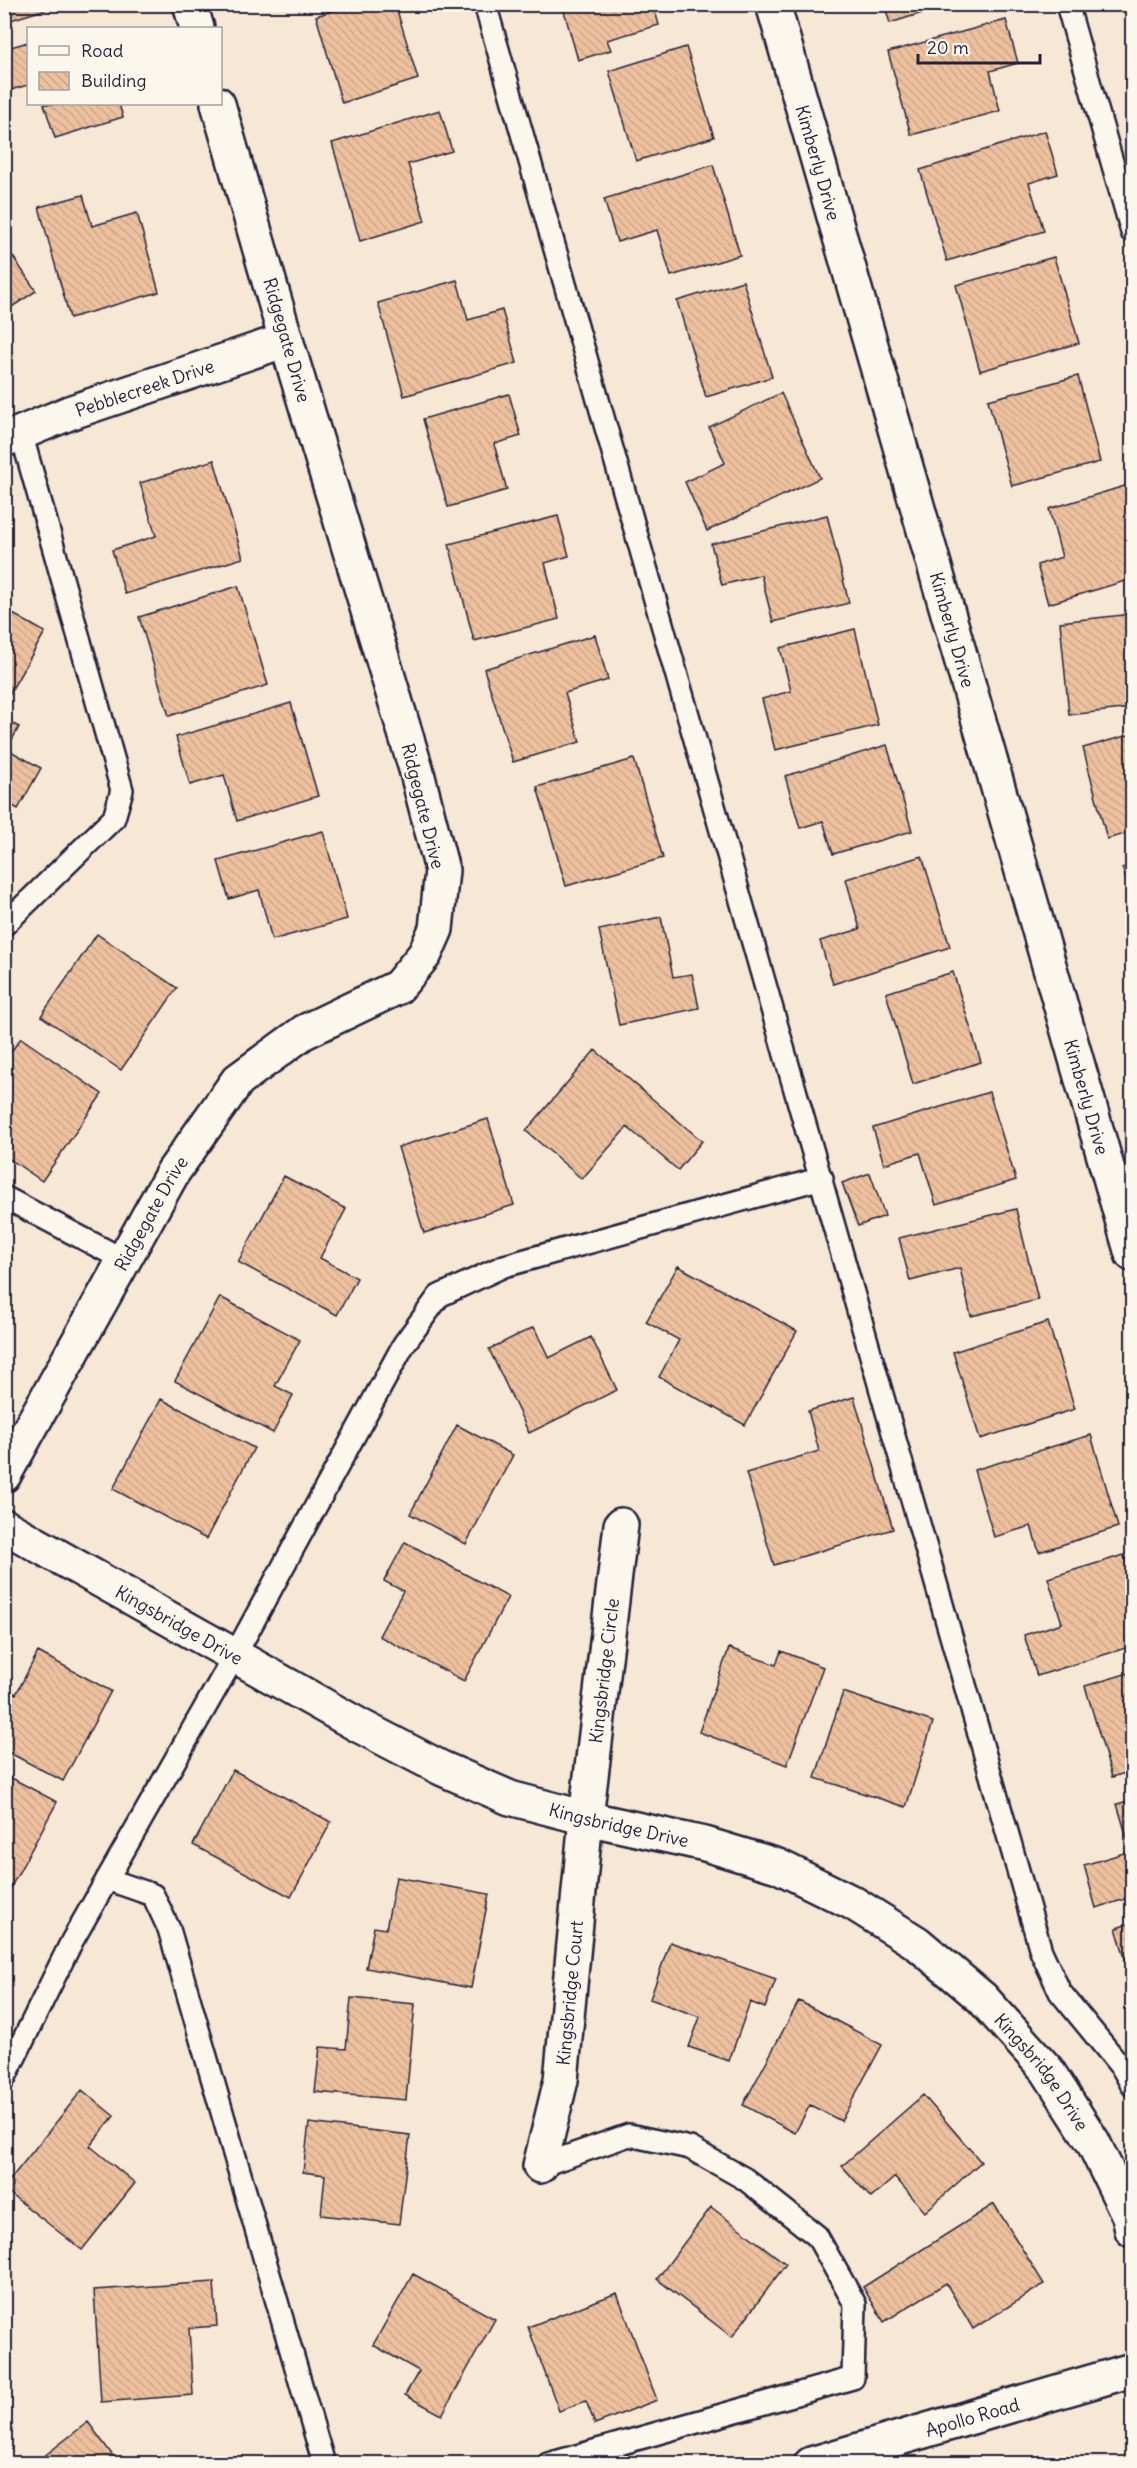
<svg xmlns="http://www.w3.org/2000/svg" width="1137" height="2468" font-family="Delius,sans-serif">
	<style>
		.building { fill: url(#building-back-hatch); stroke: #22223b; stroke-width: 1.5 }
		.lines { fill: none; stroke-linecap: round; stroke-linejoin: round }
		.lane-casing { stroke: #22223b; stroke-width: 26 }
		.street-casing { stroke: #22223b; stroke-width: 38 }
		.secondary-casing { stroke: #22223b; stroke-width: 38 }
		.lane { stroke: #fbf7ec; stroke-width: 21 }
		.street { stroke: #fbf7ec; stroke-width: 33 }
		.secondary { stroke: #fbf7ec; stroke-width: 33 }
		.labels { text-anchor: middle; dominant-baseline: central; stroke-width: 5; stroke-linejoin: round; paint-order: stroke }
		.street-label { font-size: 18px; fill: #22223b; stroke: #fbf7ec }
	</style>
	<defs>
		<pattern id="building-back-hatch" width="6" height="6" patternUnits="userSpaceOnUse" patternTransform="scale(1.5)"><rect width="6" height="6" fill="#eec19e"/><path d="M-1 5l2 2M0 0l6 6M5-1l2 2" fill="none" stroke="#cca689"/></pattern>
	</defs>
	<rect width="100%" height="100%" fill="#f7e7d5"/>
	<filter id="ink" filterUnits="userSpaceOnUse"><feTurbulence type="fractalNoise" baseFrequency=".0167" numOctaves="2"/><feDisplacementMap in="SourceGraphic" scale="12" xChannelSelector="R" yChannelSelector="G"/><feConvolveMatrix kernelMatrix="1 2 1 2 8 2 1 2 1" color-interpolation-filters="sRGB"/></filter>
	<g filter="url(#ink)">
		<path class="building" d="M 4,4 L 63,4 L 4,22 Z
			M 354,4 L 395,4 L 418,79 L 342,103 L 316,16 Z
			M 562,4 L 653,4 L 659,25 L 607,40 L 611,50 L 578,60 Z
			M 884,4 L 951,4 L 890,23 Z
			M 1006,20 L 1018,63 L 990,71 L 1000,111 L 911,135 L 888,52 Z
			M 28,42 L 28,85 L 4,92 L 4,49 Z
			M 686,47 L 714,137 L 636,161 L 609,71 Z
			M 44,104 L 119,104 L 123,117 L 55,138 Z
			M 440,110 L 452,151 L 408,164 L 425,221 L 360,241 L 332,143 Z
			M 1045,131 L 1058,174 L 1029,183 L 1044,231 L 947,261 L 920,170 Z
			M 713,165 L 740,255 L 671,276 L 657,230 L 617,242 L 604,199 Z
			M 83,195 L 92,226 L 137,213 L 159,292 L 70,318 L 39,207 Z
			M 4,243 L 36,291 L 4,312 Z
			M 1054,257 L 1079,343 L 980,371 L 956,285 Z
			M 457,280 L 468,320 L 502,310 L 517,363 L 404,396 L 378,303 Z
			M 743,281 L 772,377 L 706,397 L 677,301 Z
			M 1078,376 L 1100,462 L 1012,486 L 988,400 Z
			M 781,393 L 820,478 L 707,531 L 685,482 L 725,463 L 709,427 Z
			M 509,394 L 521,436 L 494,444 L 507,490 L 448,507 L 423,419 Z
			M 214,460 L 243,558 L 125,594 L 112,550 L 156,536 L 140,483 Z
			M 1128,485 L 1132,501 L 1132,579 L 1048,604 L 1037,565 L 1062,557 L 1049,509 Z
			M 827,515 L 849,603 L 773,622 L 761,575 L 722,585 L 711,544 Z
			M 558,516 L 569,556 L 545,563 L 559,619 L 474,641 L 449,544 Z
			M 238,586 L 268,685 L 169,716 L 139,617 Z
			M 4,609 L 45,632 L 4,703 Z
			M 1132,614 L 1132,708 L 1069,715 L 1060,622 Z
			M 855,629 L 878,725 L 775,750 L 762,699 L 791,691 L 780,648 Z
			M 595,635 L 608,680 L 565,693 L 580,742 L 513,762 L 484,669 Z
			M 291,703 L 318,796 L 237,821 L 224,775 L 190,785 L 176,737 Z
			M 4,719 L 19,727 L 7,749 L 41,768 L 18,809 L 4,801 Z
			M 1132,734 L 1132,832 L 1107,839 L 1083,748 Z
			M 887,745 L 912,831 L 833,854 L 823,821 L 800,828 L 785,776 Z
			M 634,759 L 663,858 L 566,886 L 537,787 Z
			M 323,831 L 347,919 L 272,940 L 259,890 L 229,899 L 218,861 Z
			M 922,856 L 950,947 L 833,984 L 820,941 L 860,929 L 846,879 Z
			M 1132,864 L 1132,896 L 1122,868 Z
			M 661,917 L 673,977 L 692,974 L 699,1008 L 619,1025 L 599,930 Z
			M 97,934 L 177,988 L 121,1070 L 41,1016 Z
			M 953,972 L 981,1062 L 913,1084 L 886,993 Z
			M 21,1038 L 102,1094 L 42,1181 L 4,1155 L 4,1092 L 8,1087 L 4,1084 L 4,1061 Z
			M 595,1050 L 702,1141 L 678,1170 L 627,1127 L 582,1179 L 526,1131 Z
			M 989,1092 L 1016,1180 L 936,1205 L 920,1153 L 884,1164 L 873,1128 Z
			M 488,1119 L 514,1205 L 424,1233 L 398,1147 Z
			M 870,1173 L 885,1216 L 858,1226 L 842,1183 Z
			M 284,1176 L 346,1209 L 320,1258 L 357,1278 L 337,1315 L 238,1262 Z
			M 1016,1209 L 1038,1300 L 971,1316 L 960,1268 L 910,1281 L 899,1238 Z
			M 678,1266 L 797,1331 L 745,1425 L 659,1377 L 679,1340 L 646,1322 Z
			M 220,1297 L 300,1340 L 275,1386 L 293,1395 L 273,1433 L 175,1381 Z
			M 1048,1322 L 1075,1409 L 980,1439 L 953,1352 Z
			M 534,1327 L 549,1358 L 591,1337 L 617,1390 L 529,1433 L 489,1349 Z
			M 854,1397 L 893,1529 L 774,1565 L 746,1473 L 819,1451 L 808,1411 Z
			M 161,1399 L 254,1448 L 206,1539 L 113,1489 Z
			M 457,1425 L 513,1455 L 466,1544 L 410,1514 Z
			M 1091,1435 L 1118,1527 L 1039,1552 L 1031,1526 L 994,1537 L 974,1470 Z
			M 405,1542 L 508,1597 L 464,1681 L 379,1636 L 403,1591 L 384,1581 Z
			M 1124,1555 L 1132,1581 L 1132,1646 L 1037,1676 L 1024,1635 L 1062,1623 L 1048,1578 Z
			M 729,1648 L 776,1665 L 781,1651 L 823,1667 L 787,1765 L 699,1732 Z
			M 38,1652 L 111,1691 L 63,1781 L 4,1750 L 4,1688 L 16,1694 Z
			M 1132,1672 L 1132,1771 L 1112,1777 L 1085,1686 Z
			M 843,1692 L 933,1722 L 906,1807 L 815,1778 Z
			M 233,1770 L 331,1822 L 291,1897 L 193,1845 Z
			M 4,1774 L 57,1802 L 6,1896 L 4,1895 Z
			M 1132,1800 L 1132,1897 L 1096,1908 L 1084,1865 L 1131,1851 L 1117,1804 Z
			M 396,1877 L 489,1894 L 471,1988 L 366,1968 L 374,1927 L 386,1929 Z
			M 1132,1923 L 1132,1970 L 1129,1971 L 1116,1928 Z
			M 670,1942 L 776,1979 L 765,2008 L 750,2002 L 729,2061 L 689,2047 L 700,2017 L 650,1999 Z
			M 351,1998 L 415,2004 L 406,2100 L 315,2092 L 320,2047 L 346,2049 Z
			M 799,2001 L 882,2045 L 841,2121 L 810,2105 L 795,2133 L 743,2105 Z
			M 82,2090 L 114,2116 L 90,2146 L 135,2183 L 82,2250 L 4,2189 L 4,2187 Z
			M 923,2095 L 981,2162 L 925,2212 L 895,2177 L 871,2198 L 842,2166 Z
			M 309,2123 L 410,2135 L 399,2224 L 321,2215 L 325,2175 L 303,2172 Z
			M 994,2204 L 1044,2284 L 973,2329 L 946,2283 L 884,2322 L 863,2287 Z
			M 711,2207 L 786,2264 L 732,2337 L 657,2279 Z
			M 413,2274 L 495,2319 L 442,2415 L 405,2395 L 419,2371 L 373,2345 Z
			M 214,2282 L 217,2326 L 189,2328 L 193,2395 L 101,2402 L 94,2290 Z
			M 617,2293 L 657,2400 L 595,2424 L 586,2401 L 559,2411 L 528,2327 Z
			M 88,2422 L 119,2464 L 34,2464 Z"/>
		<g class="lines">
			<defs>
				<path id="lane" d="M 485,4 L 1041,1951 L 1060,1992 L 1123,2069 L 1132,2085
					M 1067,4 L 1132,232
					M 4,925 L 114,818 L 122,790 L 21,433
					M 4,1197 L 124,1260
					M 107,1879 L 153,1895 L 169,1929 L 324,2464
					M 4,2079 L 72,1941 L 235,1655 L 404,1344 L 439,1296 L 504,1266 L 822,1178
					M 540,2166 L 629,2135 L 690,2148 L 745,2179 L 817,2236 L 855,2304 L 853,2378 L 548,2464"/>
				<g id="street">
					<path d="M 190,4 L 197,28"/>
					<path id="s1" d="M 773,4 L 1132,1254"/>
					<path id="s2" d="M 4,440 L 69,413 L 286,340"/>
					<path id="s3" d="M 4,1475 L 173,1172 L 238,1080 L 304,1032 L 398,987 L 425,954 L 436,929 L 442,870 L 416,769 L 286,340 L 218,104"/>
					<path id="s4" d="M 540,2166 L 561,2080 L 586,1818 L 621,1525"/>
				</g>
				<g id="secondary">
					<path id="s5" d="M 4,1526 L 360,1726 L 441,1768 L 510,1798 L 586,1818 L 705,1844 L 778,1866 L 853,1903 L 917,1943 L 982,1998 L 1047,2070 L 1093,2142 L 1129,2216 L 1132,2230"/>
					<path id="s6" d="M 811,2464 L 1132,2370"/>
				</g>
			</defs>
			<use href="#lane" class="lane-casing"/>
			<use href="#street" class="street-casing"/>
			<use href="#secondary" class="secondary-casing"/>
			<use href="#lane" class="lane"/>
			<use href="#street" class="street"/>
			<use href="#secondary" class="secondary"/>
		</g>
	</g>
	<g class="labels">
		<g class="street-label">
			<text stroke="none"><textPath href="#s1" startOffset="165">Kimberly Drive</textPath></text>
			<text transform="translate(287 340) rotate(74)">Ridgegate Drive</text>
			<text stroke="none"><textPath href="#s2" startOffset="150">Pebblecreek Drive</textPath></text>
			<text stroke="none"><textPath href="#s1" startOffset="651">Kimberly Drive</textPath></text>
			<text transform="translate(423 806) rotate(76)">Ridgegate Drive</text>
			<text stroke="none"><textPath href="#s1" startOffset="1137">Kimberly Drive</textPath></text>
			<text stroke="none"><textPath href="#s3" startOffset="300">Ridgegate Drive</textPath></text>
			<text stroke="none"><textPath href="#s5" startOffset="201">Kingsbridge Drive</textPath></text>
			<text stroke="none"><textPath href="#s4" startOffset="500">Kingsbridge Circle</textPath></text>
			<text stroke="none"><textPath href="#s5" startOffset="687">Kingsbridge Drive</textPath></text>
			<text stroke="none"><textPath href="#s4" startOffset="176">Kingsbridge Court</textPath></text>
			<text stroke="none"><textPath href="#s5" startOffset="1191">Kingsbridge Drive</textPath></text>
			<text stroke="none"><textPath href="#s6" startOffset="168">Apollo Road</textPath></text>
		</g>
	</g>
	<rect width="1137" height="2468" fill="none" stroke="#fbf7ec" stroke-width="24"/>
	<rect x="12" y="12" width="1113" height="2444" fill="none" stroke="#22223b" stroke-width="2" filter="url(#ink)"/>
	<rect x="27" y="27" width="195" height="78" fill="#fbf7ec" stroke="#a4a2a5" stroke-width="1.5"/>
	<rect x="39" y="46" width="30" height="9" fill="#fbf7ec" stroke="#a4a2a5" stroke-width="1.5"/>
	<text x="81" y="57" font-size="18" fill="#22223b">Road</text>
	<rect x="39" y="72" width="30" height="18" fill="url(#building-back-hatch)" stroke="#a4a2a5" stroke-width="1.5"/>
	<text x="81" y="87" font-size="18" fill="#22223b">Building</text>
	<path d="M918 54v9h122v-9" fill="none" stroke="#22223b" stroke-width="3"/>
	<text x="927" y="54" font-size="18" fill="#22223b" stroke="#fbf7ec" stroke-width="4.5" paint-order="stroke">20 m</text>
</svg>
